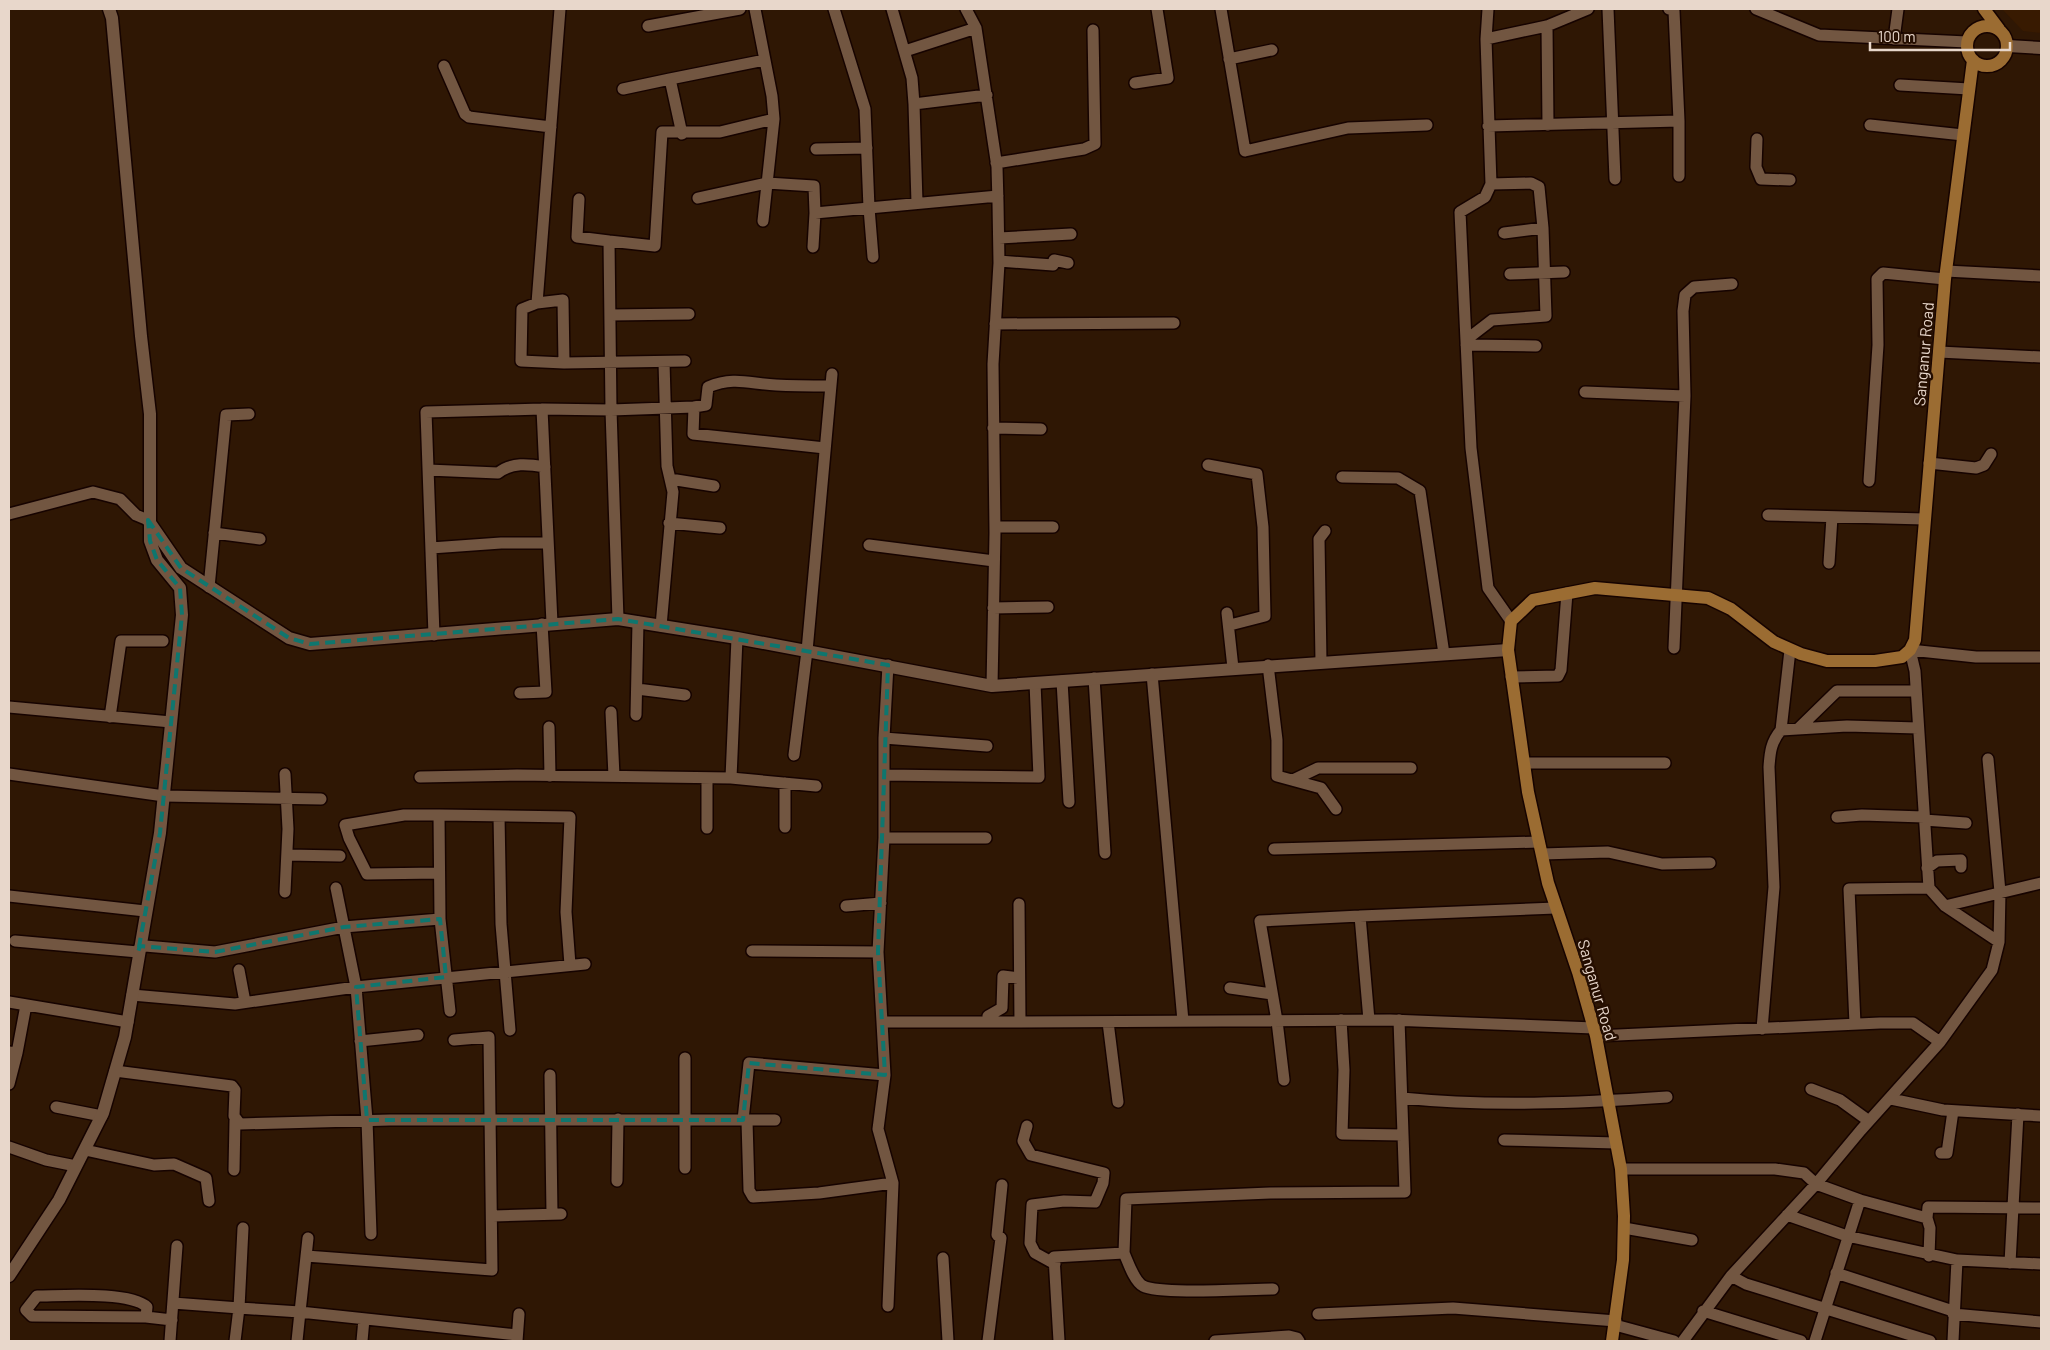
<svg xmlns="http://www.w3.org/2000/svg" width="2050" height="1350" font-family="Barlow,sans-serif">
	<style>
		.built { fill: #381a01 }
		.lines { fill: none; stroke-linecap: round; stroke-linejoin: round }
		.minor-casing { stroke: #160300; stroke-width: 14 }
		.tertiary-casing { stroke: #160300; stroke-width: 15 }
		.secondary-casing { stroke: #160300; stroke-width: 15 }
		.minor { stroke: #725641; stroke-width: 11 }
		.tertiary { stroke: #725641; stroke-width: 12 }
		.secondary { stroke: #9b6c32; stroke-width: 12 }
		.marked { fill: none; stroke: #0f766e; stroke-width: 4; stroke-dasharray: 10 6; stroke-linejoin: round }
		.labels { text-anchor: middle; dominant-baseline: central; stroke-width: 5; stroke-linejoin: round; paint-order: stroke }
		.street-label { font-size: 16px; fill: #e8d7cb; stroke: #250e00 }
	</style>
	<rect width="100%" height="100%" fill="#2f1704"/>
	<path class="built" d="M 2002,9 L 2041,9 L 2041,33 L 2023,31 Z"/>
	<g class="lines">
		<defs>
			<path id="minor" d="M 755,9 L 772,96 L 774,119 L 720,132 L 662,132 L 655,246 L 609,241 L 611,410 L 694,407 L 693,434 L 825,448
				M 892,9 L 912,78 L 914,104 L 987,95
				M 966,9 L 976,28 L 997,167 L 998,203 L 999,263 L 993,364 L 995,533 L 992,686
				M 1221,9 L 1245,151 L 1348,128 L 1427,125
				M 1488,9 L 1486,39 L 1491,184 L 1485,197 L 1460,212 L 1471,448 L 1488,588 L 1511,621
				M 1608,9 L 1615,179
				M 1756,9 L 1819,35 L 1967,42
				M 648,26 L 740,9
				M 1547,26 L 1548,125
				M 1486,39 L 1547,26 L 1588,9
				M 1894,39 L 1898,9
				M 905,51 L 976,28
				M 1229,59 L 1272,50
				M 444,66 L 465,114 L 469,117 L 551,127
				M 1135,83 L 1168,78 L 1157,9
				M 1900,85 L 1969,89
				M 623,89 L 670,79
				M 914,104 L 917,203
				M 1679,121 L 1679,176
				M 1870,125 L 1963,135
				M 1488,126 L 1679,121 L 1674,11 L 1669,9
				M 682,134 L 670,79 L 765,60
				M 1757,139 L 1756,167 L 1761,179 L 1790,180
				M 816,149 L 867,148
				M 996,163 L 1084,149 L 1095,144 L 1093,30
				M 1491,184 L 1531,183 L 1539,187 L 1543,228
				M 698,198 L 767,183 L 814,186 L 815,213 L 869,208 L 865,109 L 834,9
				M 579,199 L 577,237 L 609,241
				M 763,221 L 774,119
				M 999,238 L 1071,234
				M 813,247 L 815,213
				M 873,257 L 869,208 L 998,196
				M 999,261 L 1053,265 L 1054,260 L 1068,263
				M 1946,271 L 2041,276
				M 1510,274 L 1564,272
				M 537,303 L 560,9
				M 610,315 L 689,314
				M 995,324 L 1174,323
				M 1466,340 L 1492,320 L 1546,316 L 1543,228 L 1504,233
				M 1466,345 L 1536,346
				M 1939,352 L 2041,357
				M 564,363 L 563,300 L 537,303 L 522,309 L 521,361 L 564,363 L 685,361
				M 1585,392 L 1685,396 L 1674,648
				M 1685,396 L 1683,311 L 1685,295 L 1694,287 L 1732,284
				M 694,407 L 706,405 L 708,387 C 735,376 750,384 776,385 C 794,386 813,386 831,386
				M 542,409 L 552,623
				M 993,428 L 1041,429
				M 1929,463 L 1976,468 L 1984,465 L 1991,454
				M 1208,465 L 1257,474 L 1263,527 L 1265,616 L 1230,625
				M 428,470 L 498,473 C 512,462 528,464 545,467
				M 1342,477 L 1398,478 L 1420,491 L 1444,654
				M 670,479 L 714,486
				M 1869,481 L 1878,345 L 1877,279 L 1883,273 L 1945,279
				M 9,514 L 93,492 L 120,499 L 136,515 L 148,520
				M 1768,515 L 1925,519
				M 669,523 L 720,528
				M 995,527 L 1053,527
				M 214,533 L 260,539
				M 869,545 L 994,561
				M 431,548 L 501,543 L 548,543
				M 1829,563 L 1832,517
				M 209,587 L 226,415 L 249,414
				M 993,608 L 1048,607
				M 1227,613 L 1233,668
				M 661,626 L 673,492 L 667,466 L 664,362
				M 434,635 L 426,412 L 542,409 L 611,410 L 618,619
				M 737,638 L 731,778 L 816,786
				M 1321,662 L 1319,539 L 1325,531
				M 1268,665 L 1277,740 L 1277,776 L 1321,788 L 1336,809
				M 1152,674 L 1183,1021
				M 1511,677 L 1558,676 L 1561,670 L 1567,593
				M 1094,678 L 1105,853
				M 1062,681 L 1069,802
				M 637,689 L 685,695
				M 520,693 L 546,692 L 542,624
				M 9,707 L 171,722
				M 611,712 L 614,776
				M 636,715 L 638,622
				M 110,717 L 121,641 L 163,641
				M 549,727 L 550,776
				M 1798,729 L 1837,691 L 1916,691
				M 1781,730 L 1847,726 L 1918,728
				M 884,738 L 987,746
				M 794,755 L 807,651 L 832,374
				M 1988,759 L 2000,892 L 1999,942
				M 1524,763 L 1665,763
				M 9,774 L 164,796 L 321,799
				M 285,774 L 288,829 L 285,892
				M 884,775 L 1039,777 L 1035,683
				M 420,777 L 517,775 L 731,778
				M 1293,780 L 1318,768 L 1411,768
				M 439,815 L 404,815 L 345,825 L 349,838 L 367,874 L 439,873
				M 499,816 L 501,924 L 510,1030
				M 1837,817 L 1862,815 L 1924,817
				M 1924,820 L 1966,823
				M 785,827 L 785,783
				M 707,828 L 707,778
				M 884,838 L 986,838
				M 1274,849 L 1539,842
				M 1542,854 L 1608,852 L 1662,864 L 1710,863
				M 287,855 L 340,856
				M 1927,868 L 1937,861 L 1961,860 L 1961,867
				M 9,896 L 145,911
				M 1019,904 L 1020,1022 L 1390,1020 L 1594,1028
				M 846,906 L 881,903
				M 1945,906 L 2041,883
				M 15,941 L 138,952 L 140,947 L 145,946 L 215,952 L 344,927 L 440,919
				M 752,951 L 878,952
				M 239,970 L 245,1002
				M 1230,988 L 1272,994
				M 132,995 L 235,1004 L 356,987 L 336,888
				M 9,1002 L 128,1022
				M 450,1011 L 440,919 L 439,815 L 570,817 L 566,912 L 570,965
				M 988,1016 L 1002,1008 L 1003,976 L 1019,978
				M 1341,1020 L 1344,1070 L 1342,1134 L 1403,1135
				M 1369,1020 L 1360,916 L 1556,908
				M 882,1022 L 1020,1022
				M 1108,1022 L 1118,1102
				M 1855,1024 L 1849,889 L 1929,888
				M 1762,1029 L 1774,887 L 1769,767 C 1770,752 1771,742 1781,730 L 1790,650
				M 1596,1036 L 1880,1023 L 1913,1023 L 1940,1042
				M 360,1041 L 418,1035
				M 9,1052 L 17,1053 L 9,1084
				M 17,1053 L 26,1005
				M 685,1058 L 685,1168
				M 115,1071 L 232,1086 L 235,1090 L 234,1116 L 240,1124 L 390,1120 L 775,1120
				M 550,1075 L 552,1214
				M 885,1075 L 878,1129 L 893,1183 L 888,1306
				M 1284,1080 L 1277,1021 L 1260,921 L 1360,916
				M 1811,1089 L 1840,1100 L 1869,1121
				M 1402,1098 C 1490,1107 1579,1103 1667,1097
				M 1891,1099 L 1943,1110 L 2041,1116
				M 56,1107 L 102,1116
				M 743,1120 L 749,1063 L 885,1075 L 878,952 L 884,838 L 884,738 L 888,665
				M 747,1121 L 749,1190 L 753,1197 L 819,1193 L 893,1183
				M 1027,1126 L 1023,1141 L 1031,1155 L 1104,1173 L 1103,1183 L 1095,1202 L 1064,1201 L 1032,1205 L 1030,1243 L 1035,1253 L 1055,1264
				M 1504,1140 L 1616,1143
				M 9,1147 L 46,1160 L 76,1166
				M 85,1150 L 154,1165 L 174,1164 L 206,1178 L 209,1201
				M 1941,1153 L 1947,1153 L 1953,1111
				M 1621,1169 L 1775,1169 L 1804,1173 L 1816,1184 L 1860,1200 L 1815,1341
				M 234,1170 L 235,1120
				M 617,1181 L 618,1119
				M 1860,1200 L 1927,1218 L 1928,1207 L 2041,1208
				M 1787,1215 L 1847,1236 L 1957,1260 L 1953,1341
				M 493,1216 L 561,1214
				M 1927,1218 L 1930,1228 L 1929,1256
				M 1624,1228 L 1692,1240
				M 371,1234 L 367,1120 L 356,987 L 585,964
				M 1124,1253 C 1128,1262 1134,1281 1143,1286 C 1161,1295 1248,1289 1273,1289
				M 306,1256 L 492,1270 L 489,1037 L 454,1040
				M 943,1258 L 948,1341
				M 1957,1260 L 2041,1264
				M 2010,1263 L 2018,1114
				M 1836,1273 L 1953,1311
				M 1731,1276 L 1746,1284 L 1930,1341
				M 173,1303 L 239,1308 L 243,1228
				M 1703,1311 L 1801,1341
				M 1318,1314 L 1453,1308 L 1616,1321
				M 1953,1314 L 2041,1322
				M 146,1317 L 147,1307 C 130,1291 61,1296 37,1296 L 26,1310 L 32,1316 L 146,1317 L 172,1320
				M 1615,1325 L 1674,1341
				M 170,1341 L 177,1246
				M 235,1341 L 239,1308 L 300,1312 L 308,1238
				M 297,1341 L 300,1312 L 517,1335
				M 362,1341 L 364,1319
				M 517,1341 L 519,1314
				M 988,1341 L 1001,1238 L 997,1235 L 1002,1185
				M 1059,1341 L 1054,1257 L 1124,1253 L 1126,1199 L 1270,1193 L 1405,1192 L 1399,1020
				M 1215,1341 L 1289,1336 L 1297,1338 L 1299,1341
				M 1683,1341 L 1731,1276 L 1816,1184 L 1861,1130 L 1940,1042 L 1992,970 L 1999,942 L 1945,906 L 1929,888 L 1915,671 L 1910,650 L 1976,657 L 2041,657"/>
			<path id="tertiary" d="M 2008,46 L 2041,48
				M 148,520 L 181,568 L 289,638 L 310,644 L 618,619 L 737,638 L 992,686 L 1508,650
				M 9,1276 L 59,1200 L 103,1113 L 125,1037 L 160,833 L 182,615 L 180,588 L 157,560 L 150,541 L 150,414 L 141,336 L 112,18 L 109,9"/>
			<path id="secondary" d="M 1984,9 L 1999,29
				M1967 46a20 20 0 1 1 40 0a20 20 0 1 1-40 0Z
				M 1612,1341 L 1623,1260 L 1624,1216 L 1621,1169 L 1596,1036 L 1578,972 L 1548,883 L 1528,792 L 1508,650 L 1511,621 L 1533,600 L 1595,588 L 1708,598 L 1731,609 L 1774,642 L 1801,654 L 1827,661 L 1875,661 L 1902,657 L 1910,650 L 1915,640 L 1945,279 L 1973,60"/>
		</defs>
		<use href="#minor" class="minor-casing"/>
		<use href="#tertiary" class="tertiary-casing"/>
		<use href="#secondary" class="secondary-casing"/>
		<use href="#minor" class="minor"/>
		<use href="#tertiary" class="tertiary"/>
		<use href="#secondary" class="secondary"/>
	</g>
	<path class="marked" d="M 148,520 L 181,568 L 289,638 L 310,644 L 618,619 L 888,665 L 878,952 L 885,1075 L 749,1063 L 743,1120 L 367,1120 L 356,987 L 446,977 L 440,919 L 344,927 L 215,952 L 140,946 L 138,952 L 160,833 L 182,615 L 180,588 L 157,560 L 150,541 Z"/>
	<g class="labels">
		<g class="street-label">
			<text transform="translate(1923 354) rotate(-85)">Sanganur Road</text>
			<text transform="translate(1598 990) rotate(74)">Sanganur Road</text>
		</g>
	</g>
	<rect width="2050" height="1350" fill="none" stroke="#e8d7cb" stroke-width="20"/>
	<path d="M1870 42v8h140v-8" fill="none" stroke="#e8d7cb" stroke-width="2.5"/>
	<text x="1878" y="42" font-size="15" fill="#e8d7cb" stroke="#250e00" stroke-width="4" paint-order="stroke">100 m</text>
</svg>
